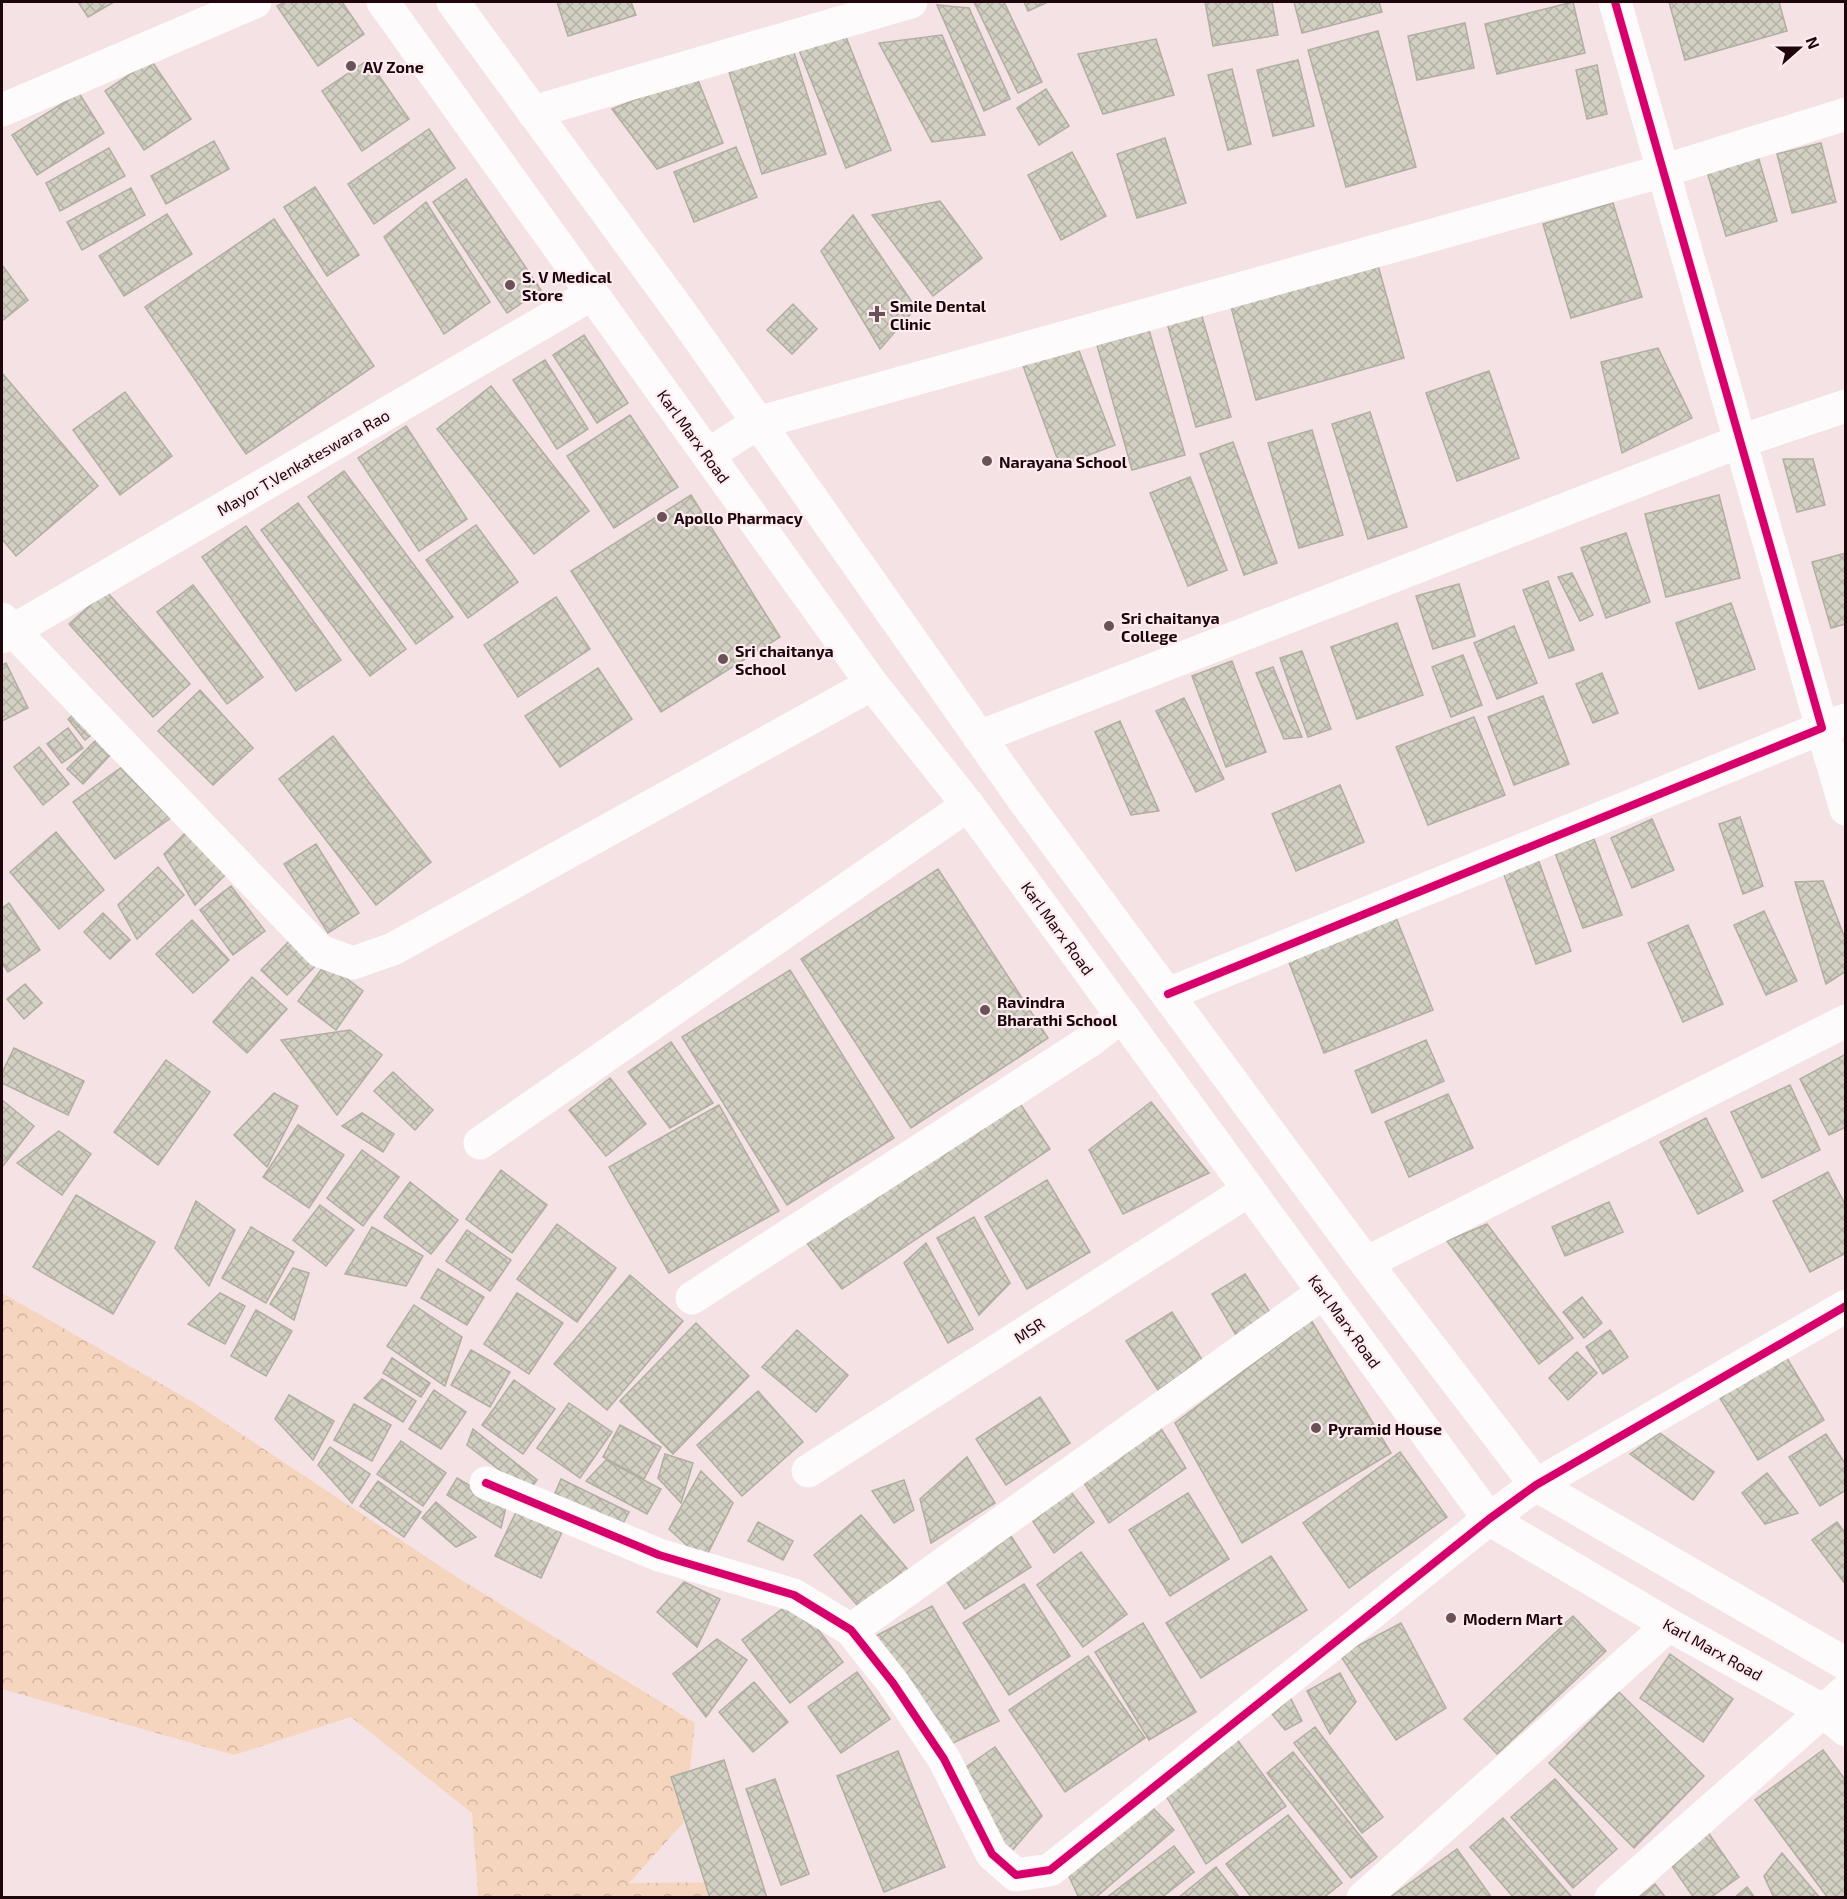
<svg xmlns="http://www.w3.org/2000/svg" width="1847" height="1899" font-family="'Exo 2',sans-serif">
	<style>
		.forest { fill: url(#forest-crowns) }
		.building { fill: url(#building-cross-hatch); stroke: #b1aea2; stroke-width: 1.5 }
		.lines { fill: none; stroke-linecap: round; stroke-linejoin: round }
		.street { stroke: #fdfbfb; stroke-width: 33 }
		.secondary { stroke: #fdfbfb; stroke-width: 33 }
		.cycleway-casing { stroke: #fdecef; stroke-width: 11 }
		.cycleway { stroke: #d6006c; stroke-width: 8 }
		.poi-dot { fill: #6a5258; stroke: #fdecef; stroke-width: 2 }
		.labels { text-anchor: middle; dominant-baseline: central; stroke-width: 4.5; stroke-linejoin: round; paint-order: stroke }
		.poi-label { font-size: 16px; font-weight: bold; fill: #1f050c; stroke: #fdecef; text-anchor: start }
		.street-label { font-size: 16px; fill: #1f050c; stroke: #fdecef }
	</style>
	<defs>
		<pattern id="forest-crowns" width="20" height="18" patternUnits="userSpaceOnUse" patternTransform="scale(1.5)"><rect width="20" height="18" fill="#f6d5be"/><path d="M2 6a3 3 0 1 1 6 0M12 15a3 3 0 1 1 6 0" fill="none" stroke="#d2b5a2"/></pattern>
		<pattern id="building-cross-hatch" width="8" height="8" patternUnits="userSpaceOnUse" patternTransform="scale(1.5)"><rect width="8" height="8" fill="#d2cfc3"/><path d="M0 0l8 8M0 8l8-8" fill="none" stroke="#b4b0a6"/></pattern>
	</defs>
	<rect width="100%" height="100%" fill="#f4e2e5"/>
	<path class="forest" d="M 2,1293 L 196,1404 L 455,1576 L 695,1723 L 684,1822 L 629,1883 L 754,1882 L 754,1897 L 478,1897 L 472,1813 L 351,1717 L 234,1755 L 2,1689 Z"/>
	<path class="building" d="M 78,2 L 114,2 L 88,17 Z
		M 285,2 L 342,2 L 364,34 L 318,66 L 277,6 Z
		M 557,2 L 631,2 L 636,15 L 568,36 Z
		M 974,2 L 1004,2 L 1042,82 L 1018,93 Z
		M 1024,2 L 1048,2 L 1028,11 Z
		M 1205,2 L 1272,2 L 1278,35 L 1213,46 Z
		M 1294,2 L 1379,2 L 1382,12 L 1302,33 Z
		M 1573,2 L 1585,53 L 1497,74 L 1485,24 Z
		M 1669,2 L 1779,2 L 1787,31 L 1685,60 Z
		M 937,5 L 969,8 L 1010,99 L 984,111 Z
		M 840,22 L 891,150 L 846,168 L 795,40 Z
		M 1465,23 L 1474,68 L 1417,80 L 1408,36 Z
		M 1378,31 L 1416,167 L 1346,187 L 1308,50 Z
		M 942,35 L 985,135 L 932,142 L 879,43 Z
		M 1156,39 L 1174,95 L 1103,114 L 1078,54 Z
		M 791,43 L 826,154 L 762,174 L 726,63 Z
		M 151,60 L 191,119 L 144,150 L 105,91 Z
		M 368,60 L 409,119 L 362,151 L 322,91 Z
		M 1298,60 L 1314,126 L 1273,136 L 1257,70 Z
		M 1597,65 L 1607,114 L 1587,119 L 1576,70 Z
		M 1232,69 L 1251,144 L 1228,150 L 1208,75 Z
		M 696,75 L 723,143 L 657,169 L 612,109 Z
		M 1046,89 L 1069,126 L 1039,145 L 1017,108 Z
		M 79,93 L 104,133 L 37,175 L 12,135 Z
		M 429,129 L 455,168 L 374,224 L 348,184 Z
		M 1165,138 L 1186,203 L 1137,218 L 1117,154 Z
		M 214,141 L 229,169 L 166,204 L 151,176 Z
		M 1821,143 L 1836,202 L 1792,213 L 1777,154 Z
		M 736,147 L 757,197 L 694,222 L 674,172 Z
		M 109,148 L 125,176 L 60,211 L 46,183 Z
		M 1072,152 L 1106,216 L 1061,240 L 1028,175 Z
		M 1757,153 L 1777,221 L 1726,236 L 1706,168 Z
		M 466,179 L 541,290 L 507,313 L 433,202 Z
		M 315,187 L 359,255 L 327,276 L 284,207 Z
		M 131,188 L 145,215 L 82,250 L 67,222 Z
		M 940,201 L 982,258 L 933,296 L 872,215 Z
		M 426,202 L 490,302 L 444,334 L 384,237 Z
		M 1613,203 L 1642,297 L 1571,318 L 1543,224 Z
		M 167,214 L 192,254 L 124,296 L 99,256 Z
		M 853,215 L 916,308 L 880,349 L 821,251 Z
		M 274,219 L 374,366 L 246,454 L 145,307 Z
		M 1377,262 L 1404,358 L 1256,400 L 1230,303 Z
		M 2,265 L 28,300 L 2,321 Z
		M 793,304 L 817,329 L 792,354 L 767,330 Z
		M 1201,313 L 1231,417 L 1196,427 L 1167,323 Z
		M 1149,330 L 1185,455 L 1132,470 L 1097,345 Z
		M 584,335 L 628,403 L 597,423 L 553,355 Z
		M 1076,343 L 1115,445 L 1060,466 L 1022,363 Z
		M 1658,348 L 1692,418 L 1622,453 L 1601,362 Z
		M 545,360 L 588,429 L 557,449 L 513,380 Z
		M 1489,371 L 1519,458 L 1457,481 L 1426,393 Z
		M 2,373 L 98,486 L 16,556 L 2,539 Z
		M 491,386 L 589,511 L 534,554 L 437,429 Z
		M 125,392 L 172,456 L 120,495 L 73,430 Z
		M 1370,412 L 1407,527 L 1368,539 L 1332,424 Z
		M 630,415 L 678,487 L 614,528 L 567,456 Z
		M 406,426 L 467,519 L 419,551 L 358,458 Z
		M 1312,430 L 1343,535 L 1299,548 L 1268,443 Z
		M 1233,442 L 1277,563 L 1244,575 L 1200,454 Z
		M 1783,459 L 1813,459 L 1825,505 L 1797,512 Z
		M 344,471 L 453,617 L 416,644 L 308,497 Z
		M 1190,477 L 1227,570 L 1188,586 L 1150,493 Z
		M 691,495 L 780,637 L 661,712 L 571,571 Z
		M 1719,495 L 1740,578 L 1666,597 L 1645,514 Z
		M 298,503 L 406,649 L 370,676 L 261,530 Z
		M 476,525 L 518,582 L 468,618 L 426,560 Z
		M 246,526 L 341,660 L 296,691 L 202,557 Z
		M 1626,533 L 1650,602 L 1606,618 L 1581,548 Z
		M 1846,553 L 1846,624 L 1831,628 L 1812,562 Z
		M 1572,573 L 1593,615 L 1580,621 L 1558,577 Z
		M 1548,581 L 1574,650 L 1549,658 L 1523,590 Z
		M 1459,584 L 1475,636 L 1433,649 L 1416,596 Z
		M 193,585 L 263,677 L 227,704 L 157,612 Z
		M 106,591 L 190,684 L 153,717 L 69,624 Z
		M 556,597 L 590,649 L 518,697 L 484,645 Z
		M 1731,603 L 1755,669 L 1699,689 L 1676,623 Z
		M 1397,623 L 1423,695 L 1357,719 L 1331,647 Z
		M 1514,626 L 1537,683 L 1497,699 L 1474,643 Z
		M 1302,651 L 1331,729 L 1308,737 L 1280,658 Z
		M 1463,655 L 1482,705 L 1451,717 L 1432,667 Z
		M 1232,661 L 1266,752 L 1226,767 L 1192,676 Z
		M 6,663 L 28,708 L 2,721 L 2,665 Z
		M 1273,667 L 1302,737 L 1284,739 L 1256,673 Z
		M 598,668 L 632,719 L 560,767 L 525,716 Z
		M 1602,673 L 1618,713 L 1593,723 L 1576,684 Z
		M 200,690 L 253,748 L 213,785 L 158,731 Z
		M 1543,696 L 1569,764 L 1514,785 L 1488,717 Z
		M 1184,698 L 1224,779 L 1196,792 L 1156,711 Z
		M 83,707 L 100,728 L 85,740 L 68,719 Z
		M 1474,717 L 1505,795 L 1428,825 L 1396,747 Z
		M 1120,721 L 1159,811 L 1131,815 L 1095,732 Z
		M 68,728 L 83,748 L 62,763 L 47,744 Z
		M 333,736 L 431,862 L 376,905 L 279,779 Z
		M 99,737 L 114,751 L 83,784 L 67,769 Z
		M 39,747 L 69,784 L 43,805 L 14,767 Z
		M 122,767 L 172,817 L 115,859 L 73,802 Z
		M 1340,785 L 1364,842 L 1296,871 L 1272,814 Z
		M 1740,817 L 1763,886 L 1743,894 L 1719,824 Z
		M 1652,819 L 1674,870 L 1632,888 L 1611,838 Z
		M 56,832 L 104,890 L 59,929 L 10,872 Z
		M 186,832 L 227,873 L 195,905 L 164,854 Z
		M 1594,839 L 1622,915 L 1583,928 L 1555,853 Z
		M 316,844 L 359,913 L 328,933 L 284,864 Z
		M 1538,859 L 1571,951 L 1536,964 L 1503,872 Z
		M 158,867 L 184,895 L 137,939 L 118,905 Z
		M 938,869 L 1048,1038 L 911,1128 L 801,959 Z
		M 1823,881 L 1846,941 L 1846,971 L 1826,984 L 1795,882 Z
		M 231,886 L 265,931 L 233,955 L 200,910 Z
		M 9,903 L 40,950 L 8,972 L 2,963 L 2,908 Z
		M 1393,910 L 1433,1010 L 1324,1053 L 1285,952 Z
		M 1764,911 L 1797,981 L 1766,995 L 1734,925 Z
		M 103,913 L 130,940 L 110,959 L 84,932 Z
		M 192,920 L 229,960 L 193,993 L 156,954 Z
		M 1688,925 L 1723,1004 L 1683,1022 L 1648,943 Z
		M 297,933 L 323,958 L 287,995 L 261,970 Z
		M 326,963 L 363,991 L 336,1030 L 298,1001 Z
		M 790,970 L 894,1138 L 787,1205 L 682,1037 Z
		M 252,977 L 287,1009 L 247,1053 L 213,1022 Z
		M 25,984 L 42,1003 L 24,1019 L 7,999 Z
		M 350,1030 L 382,1055 L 337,1115 L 281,1040 Z
		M 1426,1040 L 1444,1081 L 1372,1113 L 1355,1071 Z
		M 671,1042 L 713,1103 L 670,1128 L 628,1072 Z
		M 14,1048 L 84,1081 L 68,1115 L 2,1083 L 2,1073 Z
		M 1846,1054 L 1846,1127 L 1829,1135 L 1800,1079 Z
		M 166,1060 L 210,1092 L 158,1165 L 114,1132 Z
		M 393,1072 L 433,1110 L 415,1130 L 374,1091 Z
		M 610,1078 L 646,1124 L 606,1156 L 569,1110 Z
		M 1790,1085 L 1820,1150 L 1762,1178 L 1731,1112 Z
		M 274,1093 L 298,1106 L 267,1167 L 234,1135 Z
		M 1448,1094 L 1473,1148 L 1409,1177 L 1385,1122 Z
		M 2,1100 L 34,1126 L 2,1167 Z
		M 1019,1102 L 1050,1149 L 842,1289 L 806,1242 Z
		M 1151,1102 L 1209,1173 L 1123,1214 L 1089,1150 Z
		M 719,1105 L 779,1211 L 669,1273 L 609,1167 Z
		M 362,1113 L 394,1134 L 383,1152 L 342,1126 Z
		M 1706,1118 L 1743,1191 L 1698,1214 L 1660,1142 Z
		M 298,1125 L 344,1155 L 309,1208 L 263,1177 Z
		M 59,1131 L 91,1154 L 62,1195 L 17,1163 Z
		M 362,1150 L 399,1177 L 363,1226 L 327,1198 Z
		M 501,1170 L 547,1205 L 512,1253 L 466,1219 Z
		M 1828,1172 L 1846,1206 L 1846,1253 L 1810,1272 L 1773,1201 Z
		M 1047,1180 L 1090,1252 L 1027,1289 L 985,1217 Z
		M 410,1182 L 458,1220 L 431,1254 L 384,1217 Z
		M 76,1195 L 155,1242 L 113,1314 L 33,1267 Z
		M 196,1201 L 235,1230 L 209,1286 L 175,1248 Z
		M 1609,1202 L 1623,1232 L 1565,1256 L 1552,1227 Z
		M 320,1205 L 354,1230 L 326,1266 L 293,1240 Z
		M 974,1217 L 1010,1283 L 979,1315 L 937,1238 Z
		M 557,1224 L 616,1268 L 577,1322 L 517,1279 Z
		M 1487,1224 L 1573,1338 L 1539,1364 L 1447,1241 Z
		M 251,1227 L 294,1252 L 266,1303 L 222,1278 Z
		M 372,1227 L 423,1256 L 406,1286 L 345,1274 Z
		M 467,1230 L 511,1260 L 490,1291 L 446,1261 Z
		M 926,1243 L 973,1329 L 948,1343 L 904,1263 Z
		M 293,1268 L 309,1273 L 294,1320 L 270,1304 Z
		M 438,1269 L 484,1297 L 467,1325 L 421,1298 Z
		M 1245,1274 L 1275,1320 L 1240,1342 L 1212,1294 Z
		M 630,1275 L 683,1321 L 607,1410 L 554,1364 Z
		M 220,1293 L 245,1306 L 225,1344 L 188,1324 Z
		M 517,1293 L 563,1323 L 529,1374 L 484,1344 Z
		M 1582,1297 L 1602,1323 L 1584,1338 L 1563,1312 Z
		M 414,1305 L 462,1337 L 445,1386 L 387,1346 Z
		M 256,1310 L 292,1331 L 266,1376 L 231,1356 Z
		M 1172,1312 L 1203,1361 L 1158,1390 L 1126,1341 Z
		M 1311,1320 L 1391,1453 L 1242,1543 L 1175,1423 Z
		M 696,1323 L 749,1376 L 673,1454 L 620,1401 Z
		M 797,1330 L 848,1375 L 816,1412 L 762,1367 Z
		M 1610,1330 L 1628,1357 L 1603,1374 L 1586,1347 Z
		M 471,1350 L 510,1372 L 490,1407 L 451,1385 Z
		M 1577,1352 L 1597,1373 L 1568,1400 L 1549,1378 Z
		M 1785,1355 L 1824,1420 L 1758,1460 L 1718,1395 Z
		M 392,1358 L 430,1383 L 421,1397 L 383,1373 Z
		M 382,1379 L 416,1401 L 403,1422 L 364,1398 Z
		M 514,1380 L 555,1409 L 523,1454 L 482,1425 Z
		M 434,1390 L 466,1412 L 441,1449 L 409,1429 Z
		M 758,1391 L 803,1442 L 742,1496 L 697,1445 Z
		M 289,1395 L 334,1421 L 313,1460 L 275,1419 Z
		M 1040,1397 L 1070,1443 L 1006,1485 L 976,1439 Z
		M 569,1403 L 612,1432 L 580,1478 L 537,1448 Z
		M 354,1404 L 391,1425 L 372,1461 L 334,1440 Z
		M 1158,1424 L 1186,1468 L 1109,1523 L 1081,1478 Z
		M 620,1425 L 661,1447 L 644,1479 L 603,1457 Z
		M 473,1429 L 537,1480 L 528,1492 L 467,1445 Z
		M 1660,1433 L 1714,1472 L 1693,1500 L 1630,1454 Z
		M 1826,1434 L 1846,1465 L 1846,1490 L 1820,1506 L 1789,1457 Z
		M 401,1441 L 446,1473 L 423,1506 L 377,1474 Z
		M 330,1447 L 370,1474 L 352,1503 L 318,1465 Z
		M 1400,1452 L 1447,1517 L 1349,1588 L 1303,1523 Z
		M 665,1454 L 693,1463 L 681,1503 L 658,1478 Z
		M 967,1457 L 995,1503 L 931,1543 L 920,1499 Z
		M 606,1460 L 661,1489 L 647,1514 L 586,1481 Z
		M 701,1471 L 733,1503 L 704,1561 L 669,1529 Z
		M 1767,1473 L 1798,1513 L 1765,1524 L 1742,1493 Z
		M 457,1478 L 506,1507 L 501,1528 L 447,1495 Z
		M 561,1479 L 629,1512 L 617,1535 L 551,1503 Z
		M 904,1480 L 914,1510 L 894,1523 L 872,1491 Z
		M 378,1481 L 421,1512 L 404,1537 L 360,1506 Z
		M 1064,1483 L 1094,1522 L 1054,1553 L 1028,1514 Z
		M 1188,1493 L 1229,1559 L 1170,1596 L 1129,1530 Z
		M 436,1502 L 476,1537 L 456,1547 L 422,1518 Z
		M 517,1510 L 562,1532 L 541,1578 L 495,1556 Z
		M 861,1515 L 910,1572 L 863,1612 L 814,1555 Z
		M 758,1522 L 793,1541 L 783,1560 L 748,1541 Z
		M 1837,1522 L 1846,1534 L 1846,1585 L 1812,1540 Z
		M 1011,1536 L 1031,1567 L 965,1609 L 945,1579 Z
		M 1081,1552 L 1127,1614 L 1083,1647 L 1037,1585 Z
		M 1271,1556 L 1307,1610 L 1201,1678 L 1166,1623 Z
		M 684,1582 L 720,1599 L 697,1647 L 657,1612 Z
		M 1024,1584 L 1070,1656 L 1009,1695 L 963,1623 Z
		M 795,1599 L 843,1662 L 790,1703 L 742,1640 Z
		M 932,1606 L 999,1721 L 951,1744 L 874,1637 Z
		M 1573,1616 L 1606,1651 L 1497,1754 L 1464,1719 Z
		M 1143,1623 L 1196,1712 L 1149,1740 L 1095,1652 Z
		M 1401,1623 L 1446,1708 L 1396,1740 L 1340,1655 Z
		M 717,1639 L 747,1660 L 706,1717 L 673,1674 Z
		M 1670,1654 L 1733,1699 L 1703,1742 L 1640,1698 Z
		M 1088,1656 L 1145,1738 L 1065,1792 L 1009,1710 Z
		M 857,1672 L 890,1719 L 841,1753 L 808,1707 Z
		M 1340,1673 L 1356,1702 L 1330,1734 L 1307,1691 Z
		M 754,1682 L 788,1722 L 753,1752 L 719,1712 Z
		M 1287,1691 L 1302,1721 L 1285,1730 L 1263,1703 Z
		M 1619,1692 L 1704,1776 L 1634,1848 L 1549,1763 Z
		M 1315,1727 L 1383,1817 L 1362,1833 L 1294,1743 Z
		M 1233,1734 L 1286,1806 L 1206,1864 L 1166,1796 Z
		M 995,1747 L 1042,1816 L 1010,1853 L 956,1774 Z
		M 1823,1750 L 1846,1781 L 1846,1898 L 1828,1898 L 1755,1800 Z
		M 898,1751 L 945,1867 L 884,1892 L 837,1776 Z
		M 1293,1752 L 1377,1857 L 1351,1878 L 1267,1773 Z
		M 724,1760 L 767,1898 L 710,1898 L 671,1777 Z
		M 775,1779 L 809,1874 L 781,1885 L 746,1789 Z
		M 1555,1779 L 1617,1849 L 1573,1888 L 1511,1817 Z
		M 1150,1805 L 1174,1830 L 1095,1898 L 1079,1898 L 1067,1872 Z
		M 1288,1815 L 1342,1883 L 1323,1898 L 1252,1898 L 1226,1864 Z
		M 1503,1818 L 1571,1896 L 1570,1898 L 1514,1898 L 1470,1847 Z
		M 1707,1831 L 1739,1877 L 1710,1898 L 1694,1898 L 1667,1859 Z
		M 1174,1846 L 1194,1872 L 1161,1898 L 1106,1898 Z
		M 1457,1849 L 1492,1898 L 1389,1898 Z
		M 1782,1853 L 1820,1898 L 1774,1898 L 1764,1876 Z
		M 1216,1867 L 1240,1898 L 1178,1898 Z
		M 1655,1884 L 1666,1898 L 1638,1898 Z
		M 1747,1887 L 1755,1898 L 1734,1898 Z"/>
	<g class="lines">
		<path class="street" d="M 2,110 L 255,2
			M 533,112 L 911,2
			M 708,455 L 757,423 L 1663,171 L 1846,114
			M 2,619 L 320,951 L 353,963 L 393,949 L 872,684
			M 2,637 L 592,294
			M 1846,720 L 1822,728 L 1846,809
			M 979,737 L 1741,441 L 1846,406
			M 1168,994 L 1822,728 L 1615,2
			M 480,1143 L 968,805
			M 1366,1263 L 1846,1021
			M 692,1298 L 1091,1040 L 1122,1016
			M 808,1471 L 1249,1190
			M 486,1483 L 659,1555 L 794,1595 L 851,1630 L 893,1683 L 944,1759 L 992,1854 L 1016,1875 L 1050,1870 L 1489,1519 L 1536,1485 L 1846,1306
			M 851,1630 L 1324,1292
			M 1363,1898 L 1669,1625
			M 1611,1898 L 1846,1691"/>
		<path class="secondary" d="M 383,2 L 872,684 L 968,805 L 1489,1519 L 1669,1625 L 1822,1710 L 1846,1730
			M 453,2 L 686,320 L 1023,799 L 1366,1263 L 1536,1485 L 1846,1664"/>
		<defs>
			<path id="cycleway" d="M 1168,994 L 1822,728 L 1615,2
				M 486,1483 L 659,1555 L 794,1595 L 851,1630 L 893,1683 L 944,1759 L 992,1854 L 1016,1875 L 1050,1870 L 1489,1519 L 1536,1485 L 1846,1306"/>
		</defs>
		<use href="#cycleway" class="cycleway-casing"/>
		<use href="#cycleway" class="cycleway"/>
	</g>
	<g class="poi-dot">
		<circle cx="351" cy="66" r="6"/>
		<circle cx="510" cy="285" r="6"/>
		<path d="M874 305h6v6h6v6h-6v6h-6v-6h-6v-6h6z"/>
		<circle cx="987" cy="461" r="6"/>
		<circle cx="662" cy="517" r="6"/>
		<circle cx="1109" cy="626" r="6"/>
		<circle cx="723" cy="659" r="6"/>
		<circle cx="985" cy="1010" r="6"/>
		<circle cx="1316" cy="1428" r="6"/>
		<circle cx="1451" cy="1618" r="6"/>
	</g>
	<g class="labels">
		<g class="poi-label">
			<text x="363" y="66">AV Zone</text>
			<text x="522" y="276">S. V Medical<tspan x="522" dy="18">Store</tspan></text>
			<text x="890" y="305">Smile Dental<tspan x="890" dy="18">Clinic</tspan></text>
			<text x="999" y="461">Narayana School</text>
			<text x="674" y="517">Apollo Pharmacy</text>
			<text x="1121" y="617">Sri chaitanya<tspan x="1121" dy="18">College</tspan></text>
			<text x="735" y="650">Sri chaitanya<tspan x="735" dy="18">School</tspan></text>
			<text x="997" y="1001">Ravindra<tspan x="997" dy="18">Bharathi School</tspan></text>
			<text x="1328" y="1428">Pyramid House</text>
			<text x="1463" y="1618">Modern Mart</text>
		</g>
		<g class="street-label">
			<text transform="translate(694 436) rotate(54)">Karl Marx Road</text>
			<text transform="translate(303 462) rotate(-30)">Mayor T.Venkateswara Rao</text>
			<text transform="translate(1058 928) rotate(54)">Karl Marx Road</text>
			<text transform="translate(1345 1321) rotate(54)">Karl Marx Road</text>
			<text transform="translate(1029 1330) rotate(-33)">MSR</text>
			<text transform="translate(1713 1649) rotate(29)">Karl Marx Road</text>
		</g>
	</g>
	<rect width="1847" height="1899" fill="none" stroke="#1f050c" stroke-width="6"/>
	<g transform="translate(1799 48) rotate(69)" stroke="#fdecef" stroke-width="4.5" paint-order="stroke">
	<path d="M0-4.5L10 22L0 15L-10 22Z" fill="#1f050c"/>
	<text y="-9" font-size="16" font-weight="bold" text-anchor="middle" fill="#1f050c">N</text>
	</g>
</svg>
